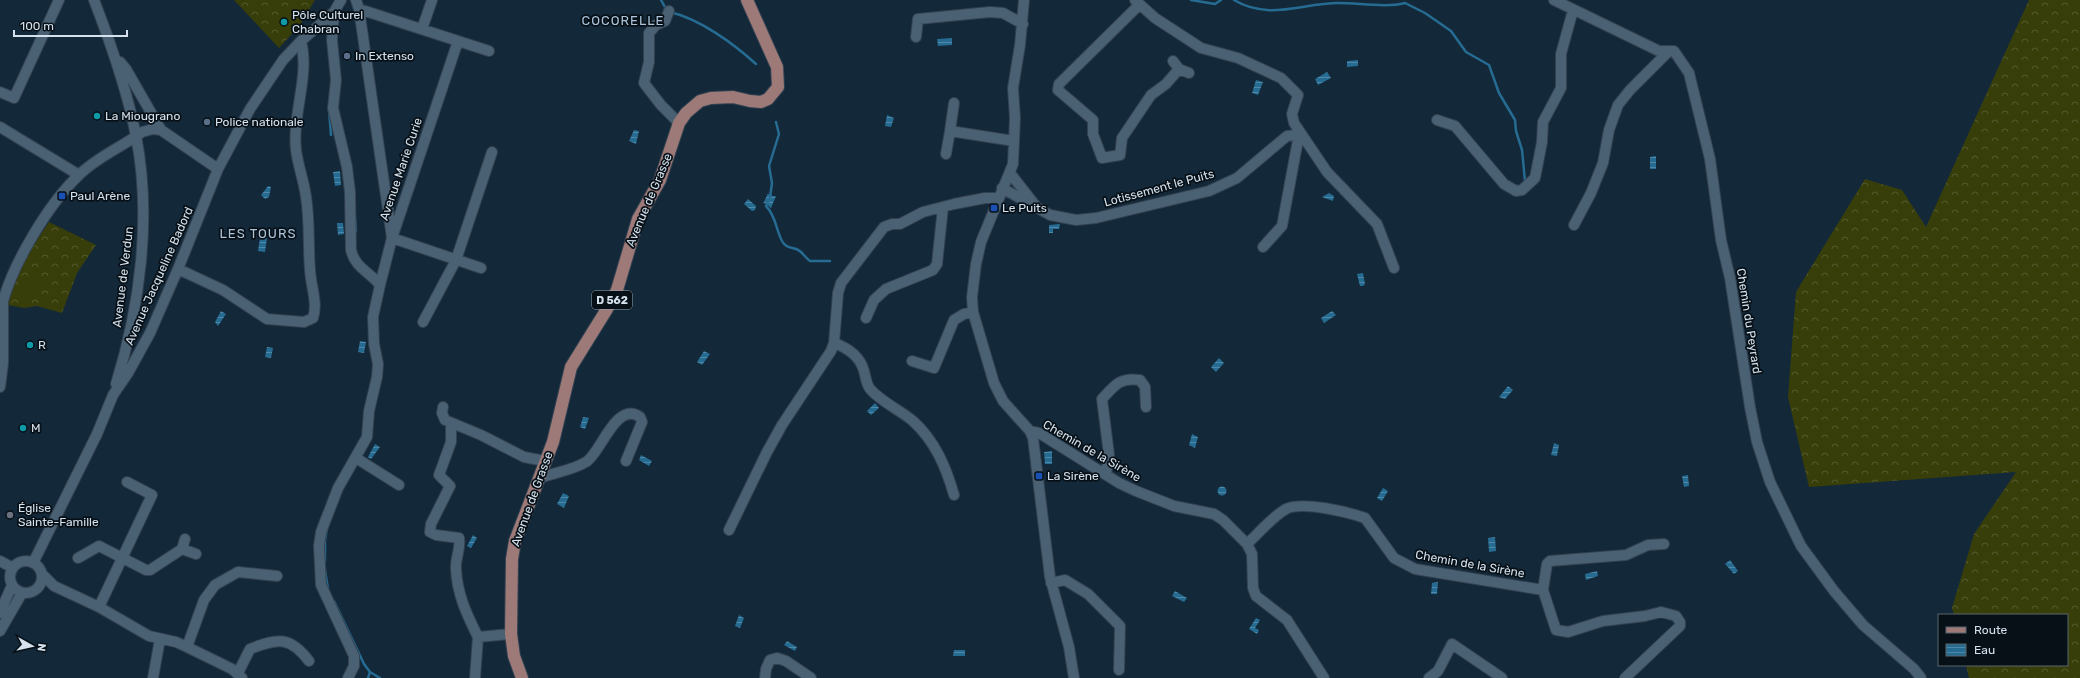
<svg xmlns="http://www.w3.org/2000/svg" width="2080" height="678" font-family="Rubik,sans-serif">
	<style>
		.forest { fill: url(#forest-crowns) }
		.garden { fill: #383e09 }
		.water { fill: url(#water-rules) }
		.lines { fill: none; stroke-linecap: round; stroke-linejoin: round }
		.stream { stroke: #266c92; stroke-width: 2.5 }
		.minor-casing { stroke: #334251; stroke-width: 12 }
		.major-casing { stroke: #334251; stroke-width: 14 }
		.minor { stroke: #4a6174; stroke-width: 10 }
		.major { stroke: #9d7978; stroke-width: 12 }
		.culture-dot { fill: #0f9aa8; stroke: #071017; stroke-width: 1.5 }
		.service-dot { fill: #5c6f8a; stroke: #071017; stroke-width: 1.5 }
		.transit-dot { fill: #1a4fb4; stroke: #071017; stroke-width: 1.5 }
		.worship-dot { fill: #6b7280; stroke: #071017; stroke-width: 1.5 }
		.labels { text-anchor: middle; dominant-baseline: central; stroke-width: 3.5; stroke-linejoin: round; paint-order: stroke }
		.shield { fill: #071017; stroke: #97a3ad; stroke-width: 1 }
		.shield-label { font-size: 11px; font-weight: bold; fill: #d5e2ed }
		.poi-label { font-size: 12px; fill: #d5e2ed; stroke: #071017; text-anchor: start }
		.street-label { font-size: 12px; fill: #d5e2ed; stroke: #071017 }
		.neighbourhood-label { font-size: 13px; letter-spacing: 1px; fill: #abc4da; stroke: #071017 }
	</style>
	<defs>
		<pattern id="forest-crowns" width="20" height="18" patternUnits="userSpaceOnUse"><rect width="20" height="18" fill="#383e09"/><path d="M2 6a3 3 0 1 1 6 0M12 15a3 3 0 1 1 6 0" fill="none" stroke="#545a2d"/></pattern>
		<pattern id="water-rules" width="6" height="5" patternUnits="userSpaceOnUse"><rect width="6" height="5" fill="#266c92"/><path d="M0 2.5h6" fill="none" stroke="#4f88a7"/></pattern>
	</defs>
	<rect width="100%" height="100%" fill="#132839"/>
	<path class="forest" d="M 234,0 L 315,0 L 300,25 L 279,48 Z
		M 2029,0 L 2080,0 L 2080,678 L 1969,678 L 1966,665 L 2067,665 L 2067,615 L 1954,615 L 1952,608 L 1974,534 L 2016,472 L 1809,487 L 1788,397 L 1796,292 L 1865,179 L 1902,190 L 1926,227 Z
		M 49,222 L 96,245 L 77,273 L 62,313 L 37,306 L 24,308 L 8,305 C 13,274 32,248 49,222 Z"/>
	<path class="garden" d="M 31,272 L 43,278 L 33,300 L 20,295 Z"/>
	<path class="water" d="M 952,38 L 952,45 L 938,46 L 937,39 Z
		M 1358,60 L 1358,66 L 1347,67 L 1347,61 Z
		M 1327,72 L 1331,78 L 1318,85 L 1315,79 Z
		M 1256,80 L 1263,82 L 1258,95 L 1252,93 Z
		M 887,115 L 894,118 L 891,127 L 885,126 Z
		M 634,130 L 639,131 L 636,144 L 629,141 Z
		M 1656,156 L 1656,169 L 1650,169 L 1650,157 Z
		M 340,171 L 341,185 L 335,186 L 333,172 Z
		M 268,186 L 271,187 L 269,197 L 265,199 L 261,195 Z
		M 769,191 L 768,194 L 773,196 L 776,196 L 771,208 L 765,203 L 763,204 Z
		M 1329,193 L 1334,196 L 1333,201 L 1322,197 Z
		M 748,199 L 756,206 L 755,210 L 752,211 L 744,204 Z
		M 337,223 L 343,223 L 344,234 L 338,235 Z
		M 1060,224 L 1059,229 L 1053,229 L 1053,233 L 1049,233 L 1049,225 Z
		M 260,238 L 267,238 L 265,252 L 258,251 Z
		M 1363,273 L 1365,284 L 1363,286 L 1360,286 L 1357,274 Z
		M 221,311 L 226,314 L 218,326 L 215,322 Z
		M 1332,311 L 1336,315 L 1324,323 L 1321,318 Z
		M 360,341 L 366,342 L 364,353 L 358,352 Z
		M 267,347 L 273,348 L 271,358 L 265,357 Z
		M 704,351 L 710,354 L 702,365 L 697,362 Z
		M 1219,358 L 1224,363 L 1216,372 L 1211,367 Z
		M 1508,386 L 1513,390 L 1505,399 L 1499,397 Z
		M 875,403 L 879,408 L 871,415 L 867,411 Z
		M 583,417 L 589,418 L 585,429 L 580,427 Z
		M 1192,434 L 1198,437 L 1195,448 L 1189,445 Z
		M 1554,443 L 1559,445 L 1557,456 L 1551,455 Z
		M 375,444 L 380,447 L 371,459 L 368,457 Z
		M 1052,451 L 1052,464 L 1045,464 L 1044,452 Z
		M 641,455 L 652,461 L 649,466 L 639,460 Z
		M 1688,475 L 1689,486 L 1684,487 L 1682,476 Z
		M1217.5 491a4.5 4.5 0 1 1 9 0a4.5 4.5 0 1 1-9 0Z
		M 1383,488 L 1388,491 L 1382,501 L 1377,498 Z
		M 563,493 L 569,496 L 564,508 L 557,504 Z
		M 473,535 L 477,538 L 471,548 L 467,546 Z
		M 1495,537 L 1496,551 L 1489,552 L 1488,538 Z
		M 1730,560 L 1738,571 L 1734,574 L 1725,564 Z
		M 1597,571 L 1598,576 L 1586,580 L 1585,574 Z
		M 1438,582 L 1437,594 L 1431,594 L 1432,583 Z
		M 1175,591 L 1187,598 L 1184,602 L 1172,596 Z
		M 739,615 L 744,618 L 740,628 L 735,626 Z
		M 1256,618 L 1260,620 L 1255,628 L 1259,630 L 1257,634 L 1249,629 Z
		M 787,641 L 797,647 L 795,651 L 784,645 Z
		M 954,650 L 965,650 L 965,656 L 953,656 Z"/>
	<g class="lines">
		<path class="stream" d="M 661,0 L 666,9
			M 1191,0 L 1215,4 L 1221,0
			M 1234,0 C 1269,21 1302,3 1338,3 C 1359,3 1386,8 1405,3 L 1425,13 L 1451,31 L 1466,52 L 1489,65 L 1499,93 L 1515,120 L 1516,131 L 1522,150 L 1525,181
			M 670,12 C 700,19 734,44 756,64
			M 329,111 L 331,135
			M 770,198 L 772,183 L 769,166 L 779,134 L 776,122
			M 768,202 L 766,206 C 776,216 776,230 782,241 C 787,250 795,246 801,252 C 804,255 806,258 810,261 L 830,261
			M 355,218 L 356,231
			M 325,561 L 325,540 L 327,529
			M 325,570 L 328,589
			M 334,601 L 364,664 L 370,672 L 380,678
			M 368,678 L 370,672"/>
		<defs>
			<path id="minor" d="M 94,0 C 111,44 127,89 136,136 C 152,217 140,306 116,384
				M 356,0 L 359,9 L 489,51
				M 1024,0 L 1020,45 L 1013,88 L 1015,118 L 1013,164 L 981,242 L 976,264 L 972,297 L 973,312 L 994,383 L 1003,401 L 1030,431 L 1033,438 L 1050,577 L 1069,647 L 1074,678
				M 1135,0 L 1155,18 L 1201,48 L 1238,58 L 1281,78 L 1298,95 L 1292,114 L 1294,123 L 1327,172 L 1377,224 L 1394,268
				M 1554,0 L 1659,51 L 1674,51 L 1689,73 L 1710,159 L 1721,240 L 1730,278 L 1750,407 L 1757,442 L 1770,482 L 1801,546 L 1834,591 L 1863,625 L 1914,669 L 1921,678
				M 1139,5 L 1059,84 L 1058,90 L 1093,120 L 1093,134 L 1102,158 L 1120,155 L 1122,138 L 1151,95 L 1166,84 L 1179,69
				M 359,9 L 392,238 L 380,285
				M 669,11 L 665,21 L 656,25 L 649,33 L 649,62 L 644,83 L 661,105 L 679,123
				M 334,12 L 332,40 L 336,80 L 333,108 L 347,167 L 350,192 L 351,250 C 355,268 370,272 380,285 L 373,317 L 374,344 L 378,364 L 377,377 L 369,411 L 367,437 L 338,488 L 321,532 L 319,546 L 321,585 L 354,656 L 354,666 L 348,678
				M 422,29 L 432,0
				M 916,37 L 918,19 L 990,12 L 1003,13 L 1023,24
				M 458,41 L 392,238 L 481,268
				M 1173,61 L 1179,69 L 1189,73
				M 120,62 L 126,69 L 161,130
				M 0,92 L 14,98 L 59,0
				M 954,103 L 950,131 L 1014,141
				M 1437,120 L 1455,126 L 1504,184 L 1516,191 L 1522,190 L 1535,178 L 1542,142 L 1543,122 L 1561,88 L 1561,54 L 1573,10
				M 0,127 L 79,175
				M 946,154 L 950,131
				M 1010,173 L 1035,205
				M 1002,188 L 1050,215 L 1076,220 L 1096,218 L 1209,191 L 1237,178 L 1287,136 L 1295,135 L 1298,140 L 1282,226 L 1263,247
				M 1574,225 L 1591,193 L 1603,163 L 1609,130 L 1618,105 L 1630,90 L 1668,52
				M 178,269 L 223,290 L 267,319 L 304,322 L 313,318 C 318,303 311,287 310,270 C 308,246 310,222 306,197 C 304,181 298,166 296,150 C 292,114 310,76 301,41
				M 866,318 L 874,300 L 886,289 L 933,270 L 937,264 L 943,207
				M 423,322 L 456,260 L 492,152
				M 834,343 C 848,348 860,356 864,371 C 866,378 866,385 871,390 C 883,403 900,410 913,421 C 935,441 946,467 954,495
				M 912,361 L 934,368 L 954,320 L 964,314 L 973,312
				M 0,387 L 3,363 L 3,301 C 14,262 49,203 79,175 C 97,157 122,147 142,132 L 153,129 L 161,130 L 218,169
				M 443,407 L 442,413 L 445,420 L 481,435 L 524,457 L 545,461
				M 451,423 L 451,442 L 439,475 L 450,486 L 431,524 L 430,532 L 436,535 L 459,538 C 461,548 455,559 456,569 C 457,594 467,615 478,637 L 511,634
				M 1030,431 L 1039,433 L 1119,483 L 1136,491 L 1174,506 L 1214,514 L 1223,520 L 1247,544 C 1259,533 1272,517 1286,509 C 1303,501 1348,512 1365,518 L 1394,558 L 1415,569 L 1543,590 L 1556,630 L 1568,632 L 1603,621 L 1645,616 L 1661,612 L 1676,616 L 1680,622 L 1680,626 L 1625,678
				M 356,458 L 399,485
				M 1106,474 L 1109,455 L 1102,399 C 1115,385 1120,377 1140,380 L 1145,387 L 1146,407
				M 539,478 C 554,473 573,470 586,462 C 601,453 616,400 640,417 L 642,422 L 626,461
				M 729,530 L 767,452 L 782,425 L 831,351 L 834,343 L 838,293 L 841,283 L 884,227 L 892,224 L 900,224 L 923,212 L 954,204 L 985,198 L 997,198
				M 1247,544 L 1252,554 L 1253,588 L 1256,596 L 1287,620 L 1324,678
				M 182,549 L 185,539
				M 78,558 L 99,546 L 146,570 L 150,570 L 182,549 L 196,554
				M10 577a16 16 0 1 1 32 0a16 16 0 1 1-32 0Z
				M 0,561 L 13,568
				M 33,563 L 97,434 L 113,395 L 128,373 L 150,333 L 178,269 L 218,169 L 250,109 L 283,60 L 301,41 L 334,12 L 341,0
				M 42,574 L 54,586 L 99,607 L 149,636 L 176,642 L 187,647 L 232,669 L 242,678
				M 1051,583 L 1065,580 L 1088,594 L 1120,626 L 1119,670
				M 1543,590 L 1547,564 L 1550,561 L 1626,555 L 1648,545 L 1664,544
				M 99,607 L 152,495 L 127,482
				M 0,613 L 12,585
				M 0,631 L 22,593
				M 187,647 L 204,600 L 215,585 L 238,572 L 277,576
				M 238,673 L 250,649 C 278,638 290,636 309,661
				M 153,678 L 160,639
				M 475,678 L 478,637
				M 765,678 L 766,669 L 770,660 L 777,658 L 786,661 L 811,678
				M 1429,678 L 1438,671 L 1452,644 L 1502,678"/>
			<path id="major" d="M 522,678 L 514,656 L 511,634 L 512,559 L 515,541 L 553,442 L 571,367 L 607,309 L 617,290 L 638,219 L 660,180 L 679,123 L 686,113 L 700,101 L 711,98 L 733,97 L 750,101 L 761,102 L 768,99 L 778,87 L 777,67 L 747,0"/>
		</defs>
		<use href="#minor" class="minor-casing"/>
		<use href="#major" class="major-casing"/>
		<use href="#minor" class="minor"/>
		<use href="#major" class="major"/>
	</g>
	<g class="culture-dot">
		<circle cx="284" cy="22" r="4"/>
		<circle cx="97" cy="116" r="4"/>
		<circle cx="30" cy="345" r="4"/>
		<circle cx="23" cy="428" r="4"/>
	</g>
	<g class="service-dot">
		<circle cx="347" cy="56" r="4"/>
		<circle cx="207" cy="122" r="4"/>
	</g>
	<g class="transit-dot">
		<rect x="58" y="192" width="8" height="8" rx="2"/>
		<rect x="990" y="204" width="8" height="8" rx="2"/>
		<rect x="1035" y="472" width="8" height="8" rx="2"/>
	</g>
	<circle class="worship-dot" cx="10" cy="515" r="4"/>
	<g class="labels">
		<rect class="shield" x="592" y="291" width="40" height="18" rx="3"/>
		<g class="shield-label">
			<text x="612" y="300">D 562</text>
		</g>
		<g class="poi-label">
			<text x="292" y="15">Pôle Culturel<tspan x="292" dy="14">Chabran</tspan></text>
			<text x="355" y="56">In Extenso</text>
			<text x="105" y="116">La Miougrano</text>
			<text x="215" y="122">Police nationale</text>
			<text x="70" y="196">Paul Arène</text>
			<text x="1002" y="208">Le Puits</text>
			<text x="38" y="345">R</text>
			<text x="31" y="428">M</text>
			<text x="1047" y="476">La Sirène</text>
			<text x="18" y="508">Église<tspan x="18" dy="14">Sainte-Famille</tspan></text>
		</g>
		<g class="street-label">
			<text transform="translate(401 169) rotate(-71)">Avenue Marie Curie</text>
			<text transform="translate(1159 188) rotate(-15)">Lotissement le Puits</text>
			<text transform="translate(649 200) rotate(-67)">Avenue de Grasse</text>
			<text transform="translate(159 276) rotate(-66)">Avenue Jacqueline Badord</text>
			<text transform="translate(123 277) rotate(-83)">Avenue de Verdun</text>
			<text transform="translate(1749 321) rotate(81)">Chemin du Peyrard</text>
			<text transform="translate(1092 451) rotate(30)">Chemin de la Sirène</text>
			<text transform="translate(532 499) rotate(-70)">Avenue de Grasse</text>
			<text transform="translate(1470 564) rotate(10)">Chemin de la Sirène</text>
		</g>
		<g class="neighbourhood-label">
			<text x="623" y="20">COCORELLE</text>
			<text x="258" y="233">LES TOURS</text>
		</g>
	</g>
	<rect x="1938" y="614" width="130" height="52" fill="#071017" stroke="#59646d"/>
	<rect x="1946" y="627" width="20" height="6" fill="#9d7978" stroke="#59646d"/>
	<text x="1974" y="634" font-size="12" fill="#d5e2ed">Route</text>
	<rect x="1946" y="644" width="20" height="12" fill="url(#water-rules)" stroke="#59646d"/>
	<text x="1974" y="654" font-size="12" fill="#d5e2ed">Eau</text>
	<g transform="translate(32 646) rotate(98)" stroke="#071017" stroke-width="3" paint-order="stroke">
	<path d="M0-3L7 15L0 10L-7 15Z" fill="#d5e2ed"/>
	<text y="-6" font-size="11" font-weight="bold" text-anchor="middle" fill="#d5e2ed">N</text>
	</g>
	<path d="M14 30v6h113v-6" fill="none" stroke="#d5e2ed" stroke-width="2"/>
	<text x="20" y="30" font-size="12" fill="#d5e2ed" stroke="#071017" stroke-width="3" paint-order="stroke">100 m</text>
</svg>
